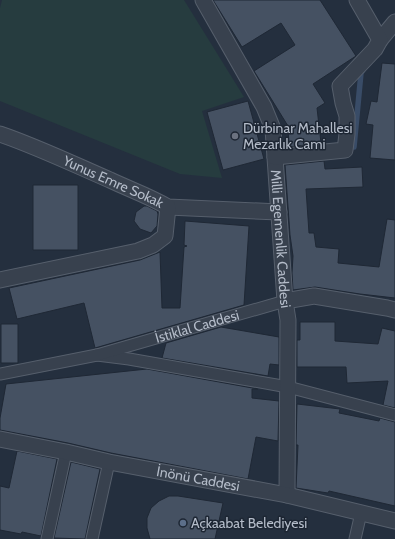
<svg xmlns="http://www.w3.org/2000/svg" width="395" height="539" font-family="Cabin,sans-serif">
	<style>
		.green { fill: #263c3f }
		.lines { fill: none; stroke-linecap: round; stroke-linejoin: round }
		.stream { stroke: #394c67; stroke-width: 5.5 }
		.building { fill: #455162; stroke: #1f2835 }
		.pedestrian-casing { stroke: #565f6c; stroke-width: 13 }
		.minor-casing { stroke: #565f6c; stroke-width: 17 }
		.pedestrian { stroke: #38414e; stroke-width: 11 }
		.minor { stroke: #38414e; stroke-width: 15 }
		.worship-dot { fill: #6b7280; stroke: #1d2633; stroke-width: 1.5 }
		.service-dot { fill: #5c6f8a; stroke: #1d2633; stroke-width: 1.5 }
		.labels { text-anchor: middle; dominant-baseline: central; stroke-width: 3; stroke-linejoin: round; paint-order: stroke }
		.poi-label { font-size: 14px; fill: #b4bcc9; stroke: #1d2633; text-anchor: start }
		.street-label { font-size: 14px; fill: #b4bcc9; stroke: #1d2633 }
	</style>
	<rect width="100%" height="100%" fill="#242f3e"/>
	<path class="green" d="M 2,0 L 184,0 L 244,97 L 202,111 L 222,178 L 180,174 L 0,101 L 0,8 Z"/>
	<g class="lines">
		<path class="stream" d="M 354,147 L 361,73 L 363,70"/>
	</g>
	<path class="building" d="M 213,0 L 320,0 L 356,56 L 313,84 L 325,103 L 317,108 L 321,143 L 289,147 L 288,126 L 254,71 L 295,45 L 281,23 L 242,47 Z
		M 382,63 L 395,64 L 395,160 L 370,158 L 373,125 L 366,124 L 371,101 L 377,102 Z
		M 248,101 L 264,159 L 223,170 L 207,112 Z
		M 324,161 L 325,169 L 362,167 L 363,187 L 306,189 L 309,233 L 314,233 L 316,247 L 339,249 L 338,263 L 379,267 L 387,219 L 395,220 L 395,298 L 360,294 L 315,287 L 293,290 L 292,273 L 293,256 L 290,235 L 285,165 Z
		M 33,185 L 78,185 L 78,250 L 33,250 Z
		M 144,206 L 147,206 L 157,211 L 158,214 L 157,226 L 151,233 L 140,229 L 134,221 L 136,212 Z
		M 185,221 L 249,226 L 244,305 L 95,348 L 84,303 L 17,319 L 9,288 L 140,260 L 160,252 L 162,308 L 180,308 L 184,247 L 187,246 L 184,245 Z
		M 300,322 L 335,322 L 335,341 L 378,344 L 382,328 L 395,331 L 395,408 L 383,405 L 388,381 L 347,383 L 346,367 L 297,367 L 297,340 L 300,340 Z
		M 1,324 L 18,324 L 18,363 L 1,363 Z
		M 221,327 L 279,337 L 279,365 L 270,364 L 268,376 L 162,358 L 166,343 Z
		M 147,369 L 258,389 L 252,389 L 252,398 L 279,401 L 278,441 L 256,437 L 248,479 L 111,453 L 68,443 L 0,430 L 0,418 L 6,384 Z
		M 297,404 L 340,409 L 339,413 L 379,421 L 380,418 L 395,422 L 395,506 L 329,491 L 328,493 L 296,488 L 298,445 L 296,445 Z
		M 17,451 L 57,459 L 41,536 L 22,532 L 21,534 L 0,530 L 0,486 L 9,488 Z
		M 71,462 L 100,469 L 85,539 L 54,538 Z
		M 169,496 L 178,496 L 223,503 L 215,539 L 150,539 L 147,528 L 147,518 L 151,508 L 159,501 Z"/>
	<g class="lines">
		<defs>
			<g id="pedestrian">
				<path d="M 97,355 L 129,359 L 288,387 L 395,415"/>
				<path id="s1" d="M 0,374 L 97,355 L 285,301"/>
				<path d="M 47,539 L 66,452"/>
				<path d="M 92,539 L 109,462"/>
				<path d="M 355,539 L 361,513"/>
			</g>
			<g id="minor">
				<path id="s2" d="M 203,0 L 264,107 L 273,129 L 285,301 L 288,320 L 287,495"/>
				<path d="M 380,40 L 395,22"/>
				<path id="s3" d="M 0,134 C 38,147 73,164 110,180 C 129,189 149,196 168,207 L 279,212"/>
				<path d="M 275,157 L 345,150 L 347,134 L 347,116 L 343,103 L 340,86 L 375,49 L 380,40 L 357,0"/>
				<path d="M 0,280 L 138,251 L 153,245 L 165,236 L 168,207"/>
				<path d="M 285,301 L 314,296 L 387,308 L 395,310"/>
				<path id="s4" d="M 0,439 L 66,452 L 109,462 L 287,495 L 395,521"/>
			</g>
		</defs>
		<use href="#pedestrian" class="pedestrian-casing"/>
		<use href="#minor" class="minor-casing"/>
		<use href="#pedestrian" class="pedestrian"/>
		<use href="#minor" class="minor"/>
	</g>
	<circle class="worship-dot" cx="235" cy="136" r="4"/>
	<circle class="service-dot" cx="183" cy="523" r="4"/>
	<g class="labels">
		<g class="poi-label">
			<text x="243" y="128">Dürbinar Mahallesi<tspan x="243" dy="16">Mezarlık Cami</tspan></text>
			<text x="191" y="523">Açkaabat Belediyesi</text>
		</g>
		<g class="street-label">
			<text stroke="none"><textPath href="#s3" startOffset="123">Yunus Emre Sokak</textPath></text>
			<text stroke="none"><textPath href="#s2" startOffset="257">Milli Egemenlik Caddesi</textPath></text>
			<text stroke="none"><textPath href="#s1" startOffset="203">İstiklal Caddesi</textPath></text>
			<text stroke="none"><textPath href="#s4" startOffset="202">İnönü Caddesi</textPath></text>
		</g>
	</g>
</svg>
